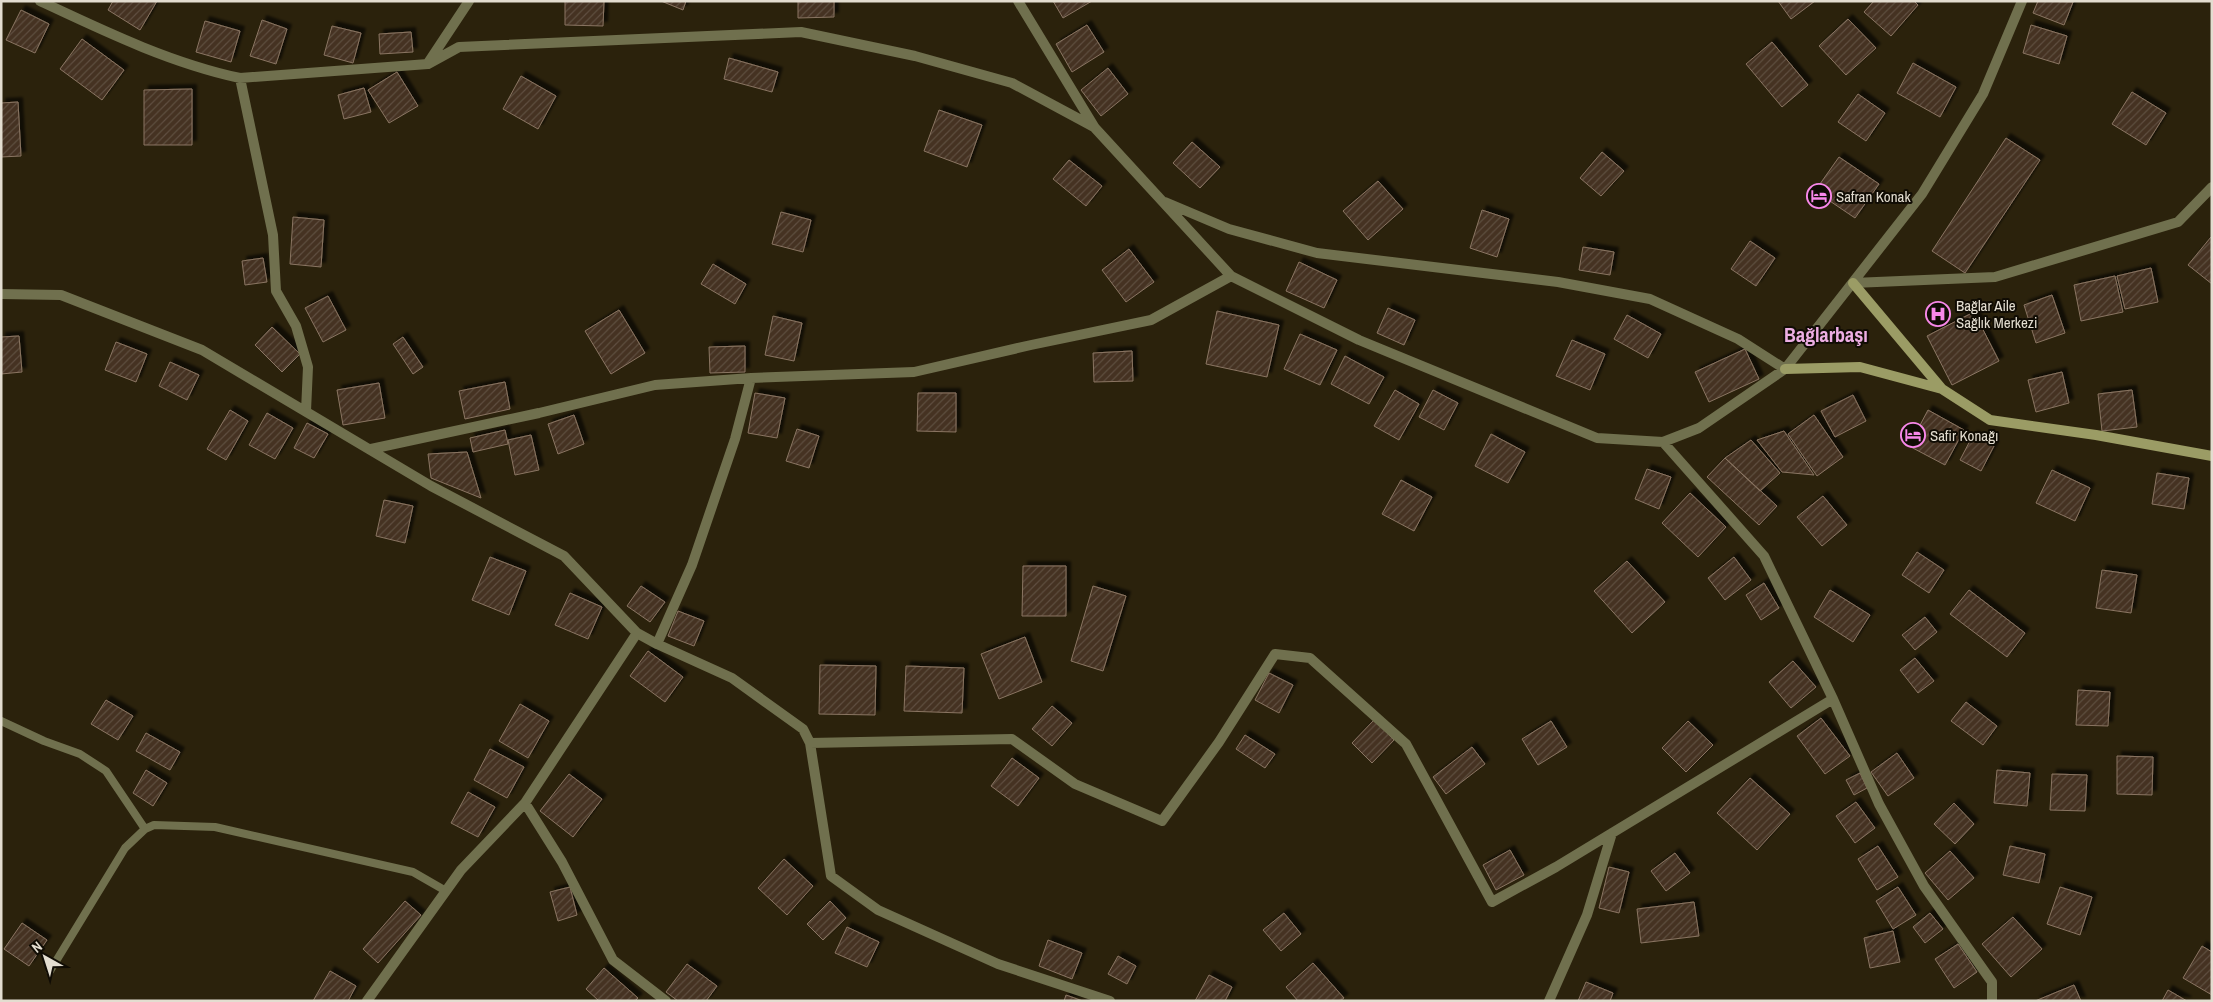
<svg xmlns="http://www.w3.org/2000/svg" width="2213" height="1002" font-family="'Archivo Narrow',sans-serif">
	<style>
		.building { fill: url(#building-hatch); stroke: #8a7562; filter: url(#shadow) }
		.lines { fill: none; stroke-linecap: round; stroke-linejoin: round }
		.lane { stroke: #70704e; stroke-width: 8 }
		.street { stroke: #70704e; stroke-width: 10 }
		.secondary { stroke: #9b9c65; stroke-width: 10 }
		.labels { text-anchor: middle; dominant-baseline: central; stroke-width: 4; stroke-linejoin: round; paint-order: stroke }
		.poi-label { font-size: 15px; fill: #e3ddd0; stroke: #100c04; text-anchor: start }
		.district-label { font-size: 20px; font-weight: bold; fill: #edaee3; stroke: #100c04 }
	</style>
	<defs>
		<pattern id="building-hatch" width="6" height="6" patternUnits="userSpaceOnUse" patternTransform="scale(1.25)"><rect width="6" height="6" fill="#443121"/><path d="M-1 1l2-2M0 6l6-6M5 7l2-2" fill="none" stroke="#5f4e40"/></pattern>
		<filter id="shadow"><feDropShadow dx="4.5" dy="-4.5" stdDeviation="1" flood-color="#0009"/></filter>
	</defs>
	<rect width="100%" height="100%" fill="#2b220c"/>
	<path class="building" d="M 113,1 L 157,1 L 140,30 L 108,10 Z
		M 565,1 L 604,1 L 603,26 L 565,25 Z
		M 661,1 L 686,1 L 683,10 Z
		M 798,1 L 834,1 L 834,17 L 798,18 Z
		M 1053,1 L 1092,1 L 1063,18 Z
		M 1778,1 L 1815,1 L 1791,19 Z
		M 1874,1 L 1914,1 L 1918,5 L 1891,36 L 1864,12 Z
		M 2038,1 L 2073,2 L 2064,25 L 2033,13 Z
		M 21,10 L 49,24 L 35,53 L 6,40 Z
		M 1848,19 L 1876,48 L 1846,75 L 1819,46 Z
		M 262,20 L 287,29 L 276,64 L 250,56 Z
		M 205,21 L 240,31 L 231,62 L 196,52 Z
		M 1087,25 L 1104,52 L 1072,72 L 1056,44 Z
		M 2031,25 L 2067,36 L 2059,64 L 2023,53 Z
		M 332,26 L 361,33 L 353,63 L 324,55 Z
		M 411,32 L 413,52 L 380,54 L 379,34 Z
		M 82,39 L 124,70 L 102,100 L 60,69 Z
		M 1772,42 L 1808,85 L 1782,107 L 1746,64 Z
		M 729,58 L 778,72 L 772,92 L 724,79 Z
		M 1913,63 L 1956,87 L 1940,117 L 1897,93 Z
		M 1108,68 L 1128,94 L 1101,116 L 1081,90 Z
		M 397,72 L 418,106 L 389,123 L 368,90 Z
		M 521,76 L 556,96 L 538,129 L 503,109 Z
		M 364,88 L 371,112 L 344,119 L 338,95 Z
		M 192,89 L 192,145 L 144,145 L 144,90 Z
		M 2132,92 L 2166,113 L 2146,145 L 2112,124 Z
		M 1858,94 L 1885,113 L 1866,141 L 1838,122 Z
		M 18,102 L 21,156 L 1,157 L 1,103 Z
		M 939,110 L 982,125 L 967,167 L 924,151 Z
		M 2006,138 L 2040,160 L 1965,273 L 1932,251 Z
		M 1192,142 L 1220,167 L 1200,188 L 1173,163 Z
		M 1602,152 L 1624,171 L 1601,196 L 1580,178 Z
		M 1839,157 L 1879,184 L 1855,218 L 1815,191 Z
		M 1069,160 L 1102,186 L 1086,206 L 1053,179 Z
		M 1378,181 L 1403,209 L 1368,240 L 1343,211 Z
		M 1482,210 L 1509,219 L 1497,257 L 1470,248 Z
		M 781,212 L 811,220 L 803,252 L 772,244 Z
		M 293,217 L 324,220 L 321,267 L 290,264 Z
		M 2211,237 L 2212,238 L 2212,284 L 2188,265 Z
		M 1750,241 L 1775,258 L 1756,286 L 1731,269 Z
		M 1583,247 L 1614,252 L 1610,275 L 1579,270 Z
		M 1129,249 L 1154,282 L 1126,302 L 1102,270 Z
		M 263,258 L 267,282 L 245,285 L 242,261 Z
		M 1299,262 L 1337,280 L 1324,308 L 1286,291 Z
		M 713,264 L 746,284 L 735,304 L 701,284 Z
		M 2151,268 L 2158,302 L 2125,309 L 2117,276 Z
		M 2115,276 L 2123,312 L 2081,321 L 2074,285 Z
		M 2052,295 L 2065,333 L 2036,343 L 2024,305 Z
		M 328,296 L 346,330 L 323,342 L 305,308 Z
		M 1388,308 L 1415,320 L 1404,345 L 1377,333 Z
		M 619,310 L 645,353 L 611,374 L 585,331 Z
		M 1217,311 L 1279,325 L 1267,377 L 1206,364 Z
		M 1974,312 L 1999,361 L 1952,385 L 1927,336 Z
		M 1627,315 L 1661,334 L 1648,358 L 1614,339 Z
		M 773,316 L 802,323 L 794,361 L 765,355 Z
		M 272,327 L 300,354 L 282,372 L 255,345 Z
		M 1300,334 L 1337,350 L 1320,385 L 1284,369 Z
		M 19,336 L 22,372 L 1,374 L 1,337 Z
		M 403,337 L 423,367 L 413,374 L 393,344 Z
		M 1572,340 L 1605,354 L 1590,390 L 1556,376 Z
		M 116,342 L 147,354 L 136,382 L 105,370 Z
		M 745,346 L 745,372 L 710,373 L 709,347 Z
		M 1745,349 L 1759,379 L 1709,402 L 1695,372 Z
		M 1132,351 L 1133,381 L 1094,382 L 1093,353 Z
		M 1345,356 L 1384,377 L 1369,404 L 1331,384 Z
		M 170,362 L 199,375 L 187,400 L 159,386 Z
		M 2062,372 L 2069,403 L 2036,412 L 2028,380 Z
		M 505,382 L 510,409 L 465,419 L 459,391 Z
		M 379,383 L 385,418 L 343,425 L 337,390 Z
		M 1395,390 L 1419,404 L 1399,440 L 1374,426 Z
		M 1433,390 L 1458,403 L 1444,430 L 1419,417 Z
		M 2132,390 L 2137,427 L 2102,431 L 2098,394 Z
		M 755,393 L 785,398 L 777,438 L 748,433 Z
		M 918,393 L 956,393 L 956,432 L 917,431 Z
		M 1853,395 L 1866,421 L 1835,437 L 1821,411 Z
		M 230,410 L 248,421 L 226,460 L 207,449 Z
		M 1928,410 L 1964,430 L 1945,465 L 1909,446 Z
		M 267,413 L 293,428 L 275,459 L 249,445 Z
		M 574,415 L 584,444 L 558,454 L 548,424 Z
		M 1814,415 L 1843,457 L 1817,476 L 1788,434 Z
		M 307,423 L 328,434 L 314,458 L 294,448 Z
		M 797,429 L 819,436 L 809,468 L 786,461 Z
		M 505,430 L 508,444 L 473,452 L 470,438 Z
		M 1784,431 L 1814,475 L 1782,472 L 1757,440 Z
		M 1491,434 L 1525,452 L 1508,483 L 1475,466 Z
		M 531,435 L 539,470 L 515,475 L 508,440 Z
		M 1973,435 L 1994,446 L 1981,471 L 1960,460 Z
		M 1751,440 L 1780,473 L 1760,491 L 1725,458 Z
		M 467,452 L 481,498 L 431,478 L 428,454 Z
		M 1725,458 L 1777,506 L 1759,525 L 1707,477 Z
		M 1647,469 L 1671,477 L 1659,509 L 1635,499 Z
		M 2052,470 L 2090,488 L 2075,521 L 2036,503 Z
		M 2157,473 L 2189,478 L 2184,509 L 2152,504 Z
		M 1401,480 L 1432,497 L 1414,531 L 1382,514 Z
		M 1690,493 L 1726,527 L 1698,557 L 1662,523 Z
		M 1823,496 L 1847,525 L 1822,546 L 1797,517 Z
		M 384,500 L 413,506 L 405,543 L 376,536 Z
		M 1917,552 L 1944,570 L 1929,593 L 1902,575 Z
		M 490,557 L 526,571 L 509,615 L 472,600 Z
		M 1734,557 L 1751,580 L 1725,600 L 1708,578 Z
		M 1627,561 L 1665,602 L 1632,633 L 1594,591 Z
		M 1023,566 L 1066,566 L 1066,616 L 1022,616 Z
		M 2102,570 L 2137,575 L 2131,613 L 2096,608 Z
		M 1764,583 L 1779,608 L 1761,620 L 1746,595 Z
		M 641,586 L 665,602 L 650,622 L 627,606 Z
		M 1093,586 L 1126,596 L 1103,671 L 1071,661 Z
		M 1830,590 L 1870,615 L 1853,642 L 1814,617 Z
		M 1969,590 L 2025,633 L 2007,657 L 1950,614 Z
		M 570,593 L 602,607 L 588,639 L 555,625 Z
		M 678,611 L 704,621 L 694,646 L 668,636 Z
		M 1925,617 L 1937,632 L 1915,650 L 1902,635 Z
		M 1025,637 L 1042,682 L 999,699 L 981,654 Z
		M 648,651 L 683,677 L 665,702 L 630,676 Z
		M 1915,658 L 1934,681 L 1918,693 L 1900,670 Z
		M 1793,661 L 1816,687 L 1791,708 L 1769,682 Z
		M 820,665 L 876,666 L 875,715 L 819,714 Z
		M 906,666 L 964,668 L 962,713 L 904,711 Z
		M 1269,673 L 1293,685 L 1279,713 L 1255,700 Z
		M 2078,690 L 2110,692 L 2108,726 L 2076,725 Z
		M 106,700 L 133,716 L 118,740 L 91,724 Z
		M 1966,702 L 1997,726 L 1983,745 L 1951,721 Z
		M 520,704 L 549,721 L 528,758 L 499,741 Z
		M 1052,706 L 1072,723 L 1052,746 L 1032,729 Z
		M 1821,718 L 1850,756 L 1825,774 L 1797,736 Z
		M 1374,720 L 1394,740 L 1372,763 L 1352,743 Z
		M 1551,721 L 1567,747 L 1538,765 L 1522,739 Z
		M 1688,721 L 1713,745 L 1686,772 L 1662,748 Z
		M 146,733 L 180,752 L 170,770 L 136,751 Z
		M 1245,735 L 1275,754 L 1265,768 L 1236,749 Z
		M 1472,747 L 1485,764 L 1446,794 L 1433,777 Z
		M 490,749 L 524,767 L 507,798 L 474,780 Z
		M 1897,753 L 1914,778 L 1888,796 L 1871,772 Z
		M 2117,756 L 2153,757 L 2152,795 L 2117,794 Z
		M 1012,758 L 1039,778 L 1018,806 L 991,786 Z
		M 146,770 L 167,783 L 153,806 L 133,793 Z
		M 1997,770 L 2030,773 L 2027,806 L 1994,803 Z
		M 1860,773 L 1867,788 L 1854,795 L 1846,780 Z
		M 569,774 L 602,799 L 573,837 L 540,811 Z
		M 2052,774 L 2087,775 L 2085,811 L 2050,810 Z
		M 1750,778 L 1790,814 L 1757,850 L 1717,813 Z
		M 468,792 L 495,807 L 478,837 L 451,823 Z
		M 1856,802 L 1875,828 L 1855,843 L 1836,816 Z
		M 1954,803 L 1974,824 L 1955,844 L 1934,824 Z
		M 1878,846 L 1898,877 L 1877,890 L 1858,859 Z
		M 2010,846 L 2045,854 L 2039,883 L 2003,875 Z
		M 1510,850 L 1524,875 L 1496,890 L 1483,865 Z
		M 1950,851 L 1974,878 L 1948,900 L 1925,873 Z
		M 1675,853 L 1690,873 L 1666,891 L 1651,871 Z
		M 784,859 L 813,886 L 787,915 L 758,888 Z
		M 1609,867 L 1629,872 L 1619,913 L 1599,908 Z
		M 570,887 L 577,915 L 558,921 L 550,892 Z
		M 1898,887 L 1916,915 L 1893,929 L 1876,901 Z
		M 2060,887 L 2092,897 L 2080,935 L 2047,924 Z
		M 405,901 L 421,915 L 378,963 L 363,949 Z
		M 830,901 L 846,918 L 823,940 L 807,924 Z
		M 1694,902 L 1699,936 L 1641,943 L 1637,909 Z
		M 1284,913 L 1301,934 L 1281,951 L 1263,930 Z
		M 1930,913 L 1943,929 L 1925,943 L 1913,927 Z
		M 2013,917 L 2042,949 L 2011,977 L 1982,944 Z
		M 22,923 L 47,940 L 29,966 L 4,949 Z
		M 847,927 L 879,942 L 867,967 L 835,953 Z
		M 1893,931 L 1900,962 L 1870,968 L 1864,938 Z
		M 1048,940 L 1082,953 L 1072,979 L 1039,966 Z
		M 1958,944 L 1977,972 L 1954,988 L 1935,959 Z
		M 2202,946 L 2212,952 L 2212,995 L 2183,978 Z
		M 1118,956 L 1136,966 L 1127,984 L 1108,974 Z
		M 1313,963 L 1344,998 L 1340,1001 L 1298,1001 L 1286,987 Z
		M 687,964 L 717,986 L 706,1001 L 678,1001 L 666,992 Z
		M 604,968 L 638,998 L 635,1001 L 599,1001 L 586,989 Z
		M 330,971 L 356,986 L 348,1001 L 313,1001 Z
		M 1209,975 L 1232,987 L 1225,1001 L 1195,1001 Z
		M 1586,982 L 1613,993 L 1610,1001 L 1578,1001 Z
		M 2074,985 L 2081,1001 L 2035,1001 Z
		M 2168,990 L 2187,1001 L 2162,1001 Z
		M 1066,995 L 1083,1001 L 1064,1001 Z"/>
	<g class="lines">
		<path class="lane" d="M 1,721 L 44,741 L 80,754 L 106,771 L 145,829
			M 50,971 L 125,848 L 145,829 L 154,825 L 215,827 L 413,872 L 446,891"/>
		<path class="street" d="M 40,1 C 104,31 170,63 240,78 L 428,64 L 459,47 L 801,32 L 915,56 L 1012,83 L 1094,127
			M 1018,1 L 1095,128 L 1231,276 L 1359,340 L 1597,438 L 1663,442 L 1699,428 L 1785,369 L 1922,194 L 1983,94 L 2022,1
			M 428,63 L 469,1
			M 240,78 L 273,235 L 276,291 L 296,326 L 308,367 L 306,411
			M 1165,202 L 1229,229 L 1317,253 L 1558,282 L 1650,299 L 1738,339 L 1785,369
			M 1853,283 L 1995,277 L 2178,222 L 2212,187
			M 1,294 L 61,295 L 202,350 L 431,486 L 564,556 L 637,633
			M 1663,442 L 1764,556 L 1833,699 L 1879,804 L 1924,886 L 1992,982 L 1992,1001
			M 371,449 L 539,413 L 655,385 L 751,378 L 914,372 L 1031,345 L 1151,320 L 1231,276
			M 657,644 L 732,678 L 803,729 L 810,743 L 831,876 L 878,910 L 998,964 L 1110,1001
			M 810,743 L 1012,739 L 1075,784 L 1162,821 L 1219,742 L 1275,654 L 1310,658 L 1406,744 L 1492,902 L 1556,867 L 1833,699
			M 525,803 L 562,862 L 613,960 L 666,1001
			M 367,1001 L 461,870 L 525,803 L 637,633 L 657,644 L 692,565 L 735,439 L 751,378
			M 1549,1001 L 1587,915 L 1612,833"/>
		<path class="secondary" d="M 1853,283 L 1942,389 L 1990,420 L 2096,435 L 2212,456
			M 1785,369 L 1860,367 L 1942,389"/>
	</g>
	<defs>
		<symbol id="hotel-ring" viewBox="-11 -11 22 22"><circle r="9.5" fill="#100c04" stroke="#f888ea" stroke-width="1.5"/><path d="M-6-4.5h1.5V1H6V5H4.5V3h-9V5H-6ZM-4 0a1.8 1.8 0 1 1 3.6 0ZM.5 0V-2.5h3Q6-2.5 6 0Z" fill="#f888ea"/></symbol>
		<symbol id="hospital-ring" viewBox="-11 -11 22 22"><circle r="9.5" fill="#100c04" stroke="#f888ea" stroke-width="1.5"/><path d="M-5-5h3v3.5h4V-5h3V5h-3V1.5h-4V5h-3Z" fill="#f888ea"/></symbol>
	</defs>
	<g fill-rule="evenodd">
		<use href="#hotel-ring" x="1805" y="182" width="28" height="28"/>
		<use href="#hospital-ring" x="1924" y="300" width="28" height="28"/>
		<use href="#hotel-ring" x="1899" y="421" width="28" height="28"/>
	</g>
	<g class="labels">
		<g class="poi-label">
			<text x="1836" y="196">Safran Konak</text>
			<text x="1956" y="305">Bağlar Aile<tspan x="1956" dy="17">Sağlık Merkezi</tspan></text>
			<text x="1930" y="435">Safir Konağı</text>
		</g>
		<g class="district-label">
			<text x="1826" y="334">Bağlarbaşı</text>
		</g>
	</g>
	<rect width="2213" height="1002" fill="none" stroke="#e3ddd0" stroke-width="5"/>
	<g transform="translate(45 957) rotate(321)" stroke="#100c04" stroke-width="4" paint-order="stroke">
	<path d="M0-4L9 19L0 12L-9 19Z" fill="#e3ddd0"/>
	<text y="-8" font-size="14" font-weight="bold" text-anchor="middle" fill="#e3ddd0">N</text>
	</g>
</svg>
